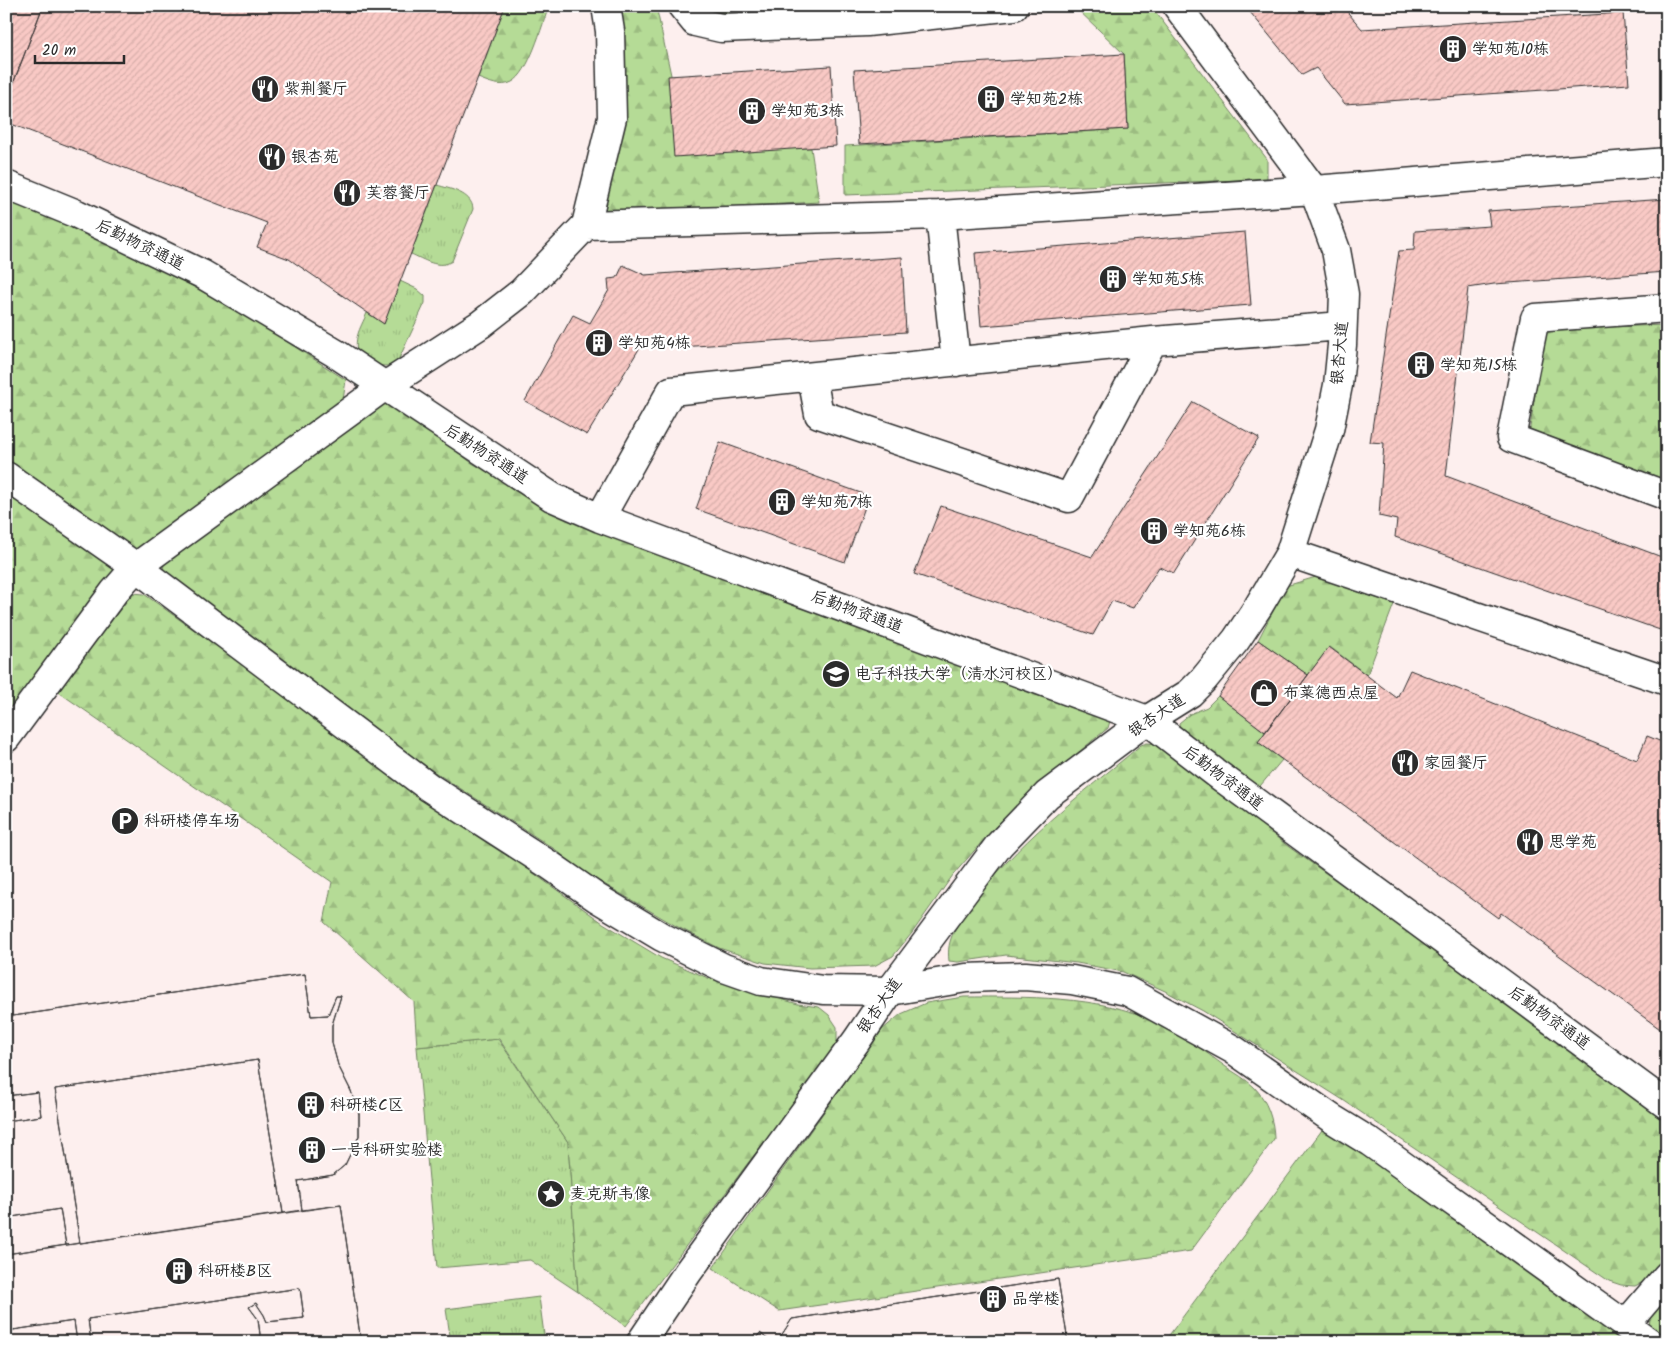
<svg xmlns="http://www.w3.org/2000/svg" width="1673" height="1348" font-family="Kalam,'LXGW WenKai TC',sans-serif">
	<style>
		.grass { fill: url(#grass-tufts); stroke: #708360 }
		.forest { fill: url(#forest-firs); stroke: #708360 }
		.building { fill: url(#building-hatch); stroke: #2b2b2b; fill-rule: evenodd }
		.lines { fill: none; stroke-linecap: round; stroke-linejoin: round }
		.minor-casing { stroke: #2b2b2b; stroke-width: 31 }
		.minor { stroke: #fff; stroke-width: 28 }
		.labels { text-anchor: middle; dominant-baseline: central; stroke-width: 4.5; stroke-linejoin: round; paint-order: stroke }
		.poi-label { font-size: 16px; fill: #2b2b2b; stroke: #fff; text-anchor: start }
		.street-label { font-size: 16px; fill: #2b2b2b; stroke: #fff }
	</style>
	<defs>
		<pattern id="grass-tufts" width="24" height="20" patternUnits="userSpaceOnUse" patternTransform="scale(1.25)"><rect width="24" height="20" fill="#b5db96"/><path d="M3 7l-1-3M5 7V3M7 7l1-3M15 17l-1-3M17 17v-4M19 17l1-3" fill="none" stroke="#9cbc81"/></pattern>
		<pattern id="forest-firs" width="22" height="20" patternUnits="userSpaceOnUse" patternTransform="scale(1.25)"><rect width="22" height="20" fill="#b5db96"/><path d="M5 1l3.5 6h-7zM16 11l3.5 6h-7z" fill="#9cbc81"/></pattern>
		<pattern id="building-hatch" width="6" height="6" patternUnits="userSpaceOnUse" patternTransform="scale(1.25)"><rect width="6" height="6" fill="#f9c9c5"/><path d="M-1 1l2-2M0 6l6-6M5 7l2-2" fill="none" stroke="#d6ada9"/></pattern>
	</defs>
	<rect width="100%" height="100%" fill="#fdefee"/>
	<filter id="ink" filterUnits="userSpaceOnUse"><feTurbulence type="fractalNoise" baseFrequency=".02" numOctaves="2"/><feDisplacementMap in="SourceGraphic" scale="10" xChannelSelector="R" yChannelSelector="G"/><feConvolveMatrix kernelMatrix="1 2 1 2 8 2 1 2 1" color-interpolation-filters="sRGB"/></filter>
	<g filter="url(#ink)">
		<path class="grass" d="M 437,185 C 450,189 472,193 473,209 L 452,261 C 439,270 423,259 411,254 Z
			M 400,281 L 417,289 L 425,296 L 425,303 L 397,363 C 383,370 371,363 359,357 C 352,340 360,329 367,313 L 384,324 Z
			M 498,1039 L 568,1142 L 578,1292 L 530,1260 L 437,1268 L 417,1047 Z
			M 539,1297 L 545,1342 L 451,1342 L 446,1309 Z"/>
		<path class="forest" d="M 505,6 L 549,6 C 542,25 529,74 512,82 C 501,88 488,82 478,78 Z
			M 616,6 L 656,6 L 686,144 L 811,148 L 819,202 L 597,214 Z
			M 692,6 L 769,6 L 774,20 L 728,23 Z
			M 1074,6 L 1151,6 L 1267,159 L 1267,179 L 845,195 L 845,146 L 1128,129 L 1124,54 Z
			M 6,196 L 136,254 L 266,328 L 346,380 L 342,407 L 136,567 L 6,723 Z
			M 1667,325 L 1667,485 L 1529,434 L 1545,329 Z
			M 387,399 L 472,463 L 574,521 L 1110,721 L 1108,728 L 1035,788 L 995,827 L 953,875 L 912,933 L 893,956 L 874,966 L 810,968 L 765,963 L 719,948 L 676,926 L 580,870 L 556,850 L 433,771 L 162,574 L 168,546 Z
			M 1316,577 L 1394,604 L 1367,675 L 1330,647 L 1308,675 L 1258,640 L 1286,586 Z
			M 133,593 L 144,594 L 603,923 L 661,958 L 708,978 L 798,1004 L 819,1007 L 829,1015 L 837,1027 L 837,1051 L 748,1163 L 626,1326 L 578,1292 L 568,1142 L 499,1039 L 417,1047 L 414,1002 L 324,922 L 332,882 L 57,691 Z
			M 1218,696 L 1265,732 L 1258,742 L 1282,760 L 1255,792 L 1180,731 L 1179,723 L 1190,714 L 1207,707 Z
			M 1147,743 L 1159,744 L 1289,847 L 1667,1117 L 1667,1253 L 1643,1282 L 1635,1286 L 1621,1285 L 1609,1281 L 1343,1100 L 1203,1011 L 1165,991 L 1123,972 L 1077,963 L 1006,955 L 958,962 L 949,961 C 946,938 957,926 969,909 C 1015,842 1080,796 1141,745 Z
			M 964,997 C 1026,997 1097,995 1156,1021 C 1181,1033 1204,1051 1226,1067 C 1235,1073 1246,1079 1254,1087 C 1267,1100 1274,1121 1274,1139 L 1191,1251 L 779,1311 L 713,1268 L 882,1030 L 901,1014 L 926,1003 Z
			M 1331,1118 L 1635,1342 L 1603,1342 L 1591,1333 L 1584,1342 L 1164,1342 Z
			M 1667,1291 L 1667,1341 L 1649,1327 L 1651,1311 Z"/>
		<path class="building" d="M 6,6 L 43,6 L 6,102 Z
			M 43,6 L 505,6 L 384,324 L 289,259 L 257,247 L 267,223 L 6,122 L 6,102 Z
			M 1245,6 L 1342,6 L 1362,29 L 1623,13 L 1629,84 L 1345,104 L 1316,68 L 1302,75 Z
			M 1124,54 L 1128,129 L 859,144 L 854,70 Z
			M 831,66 L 836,146 L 674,157 L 668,76 Z
			M 1667,199 L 1667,272 L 1494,284 L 1468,288 L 1446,476 L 1667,559 L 1667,613 L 1660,630 L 1395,537 L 1397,520 L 1379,516 L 1384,443 L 1370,442 L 1399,251 L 1414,250 L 1415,231 L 1490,226 L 1488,211 Z
			M 1245,232 L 1251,305 L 981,326 L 975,253 Z
			M 902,257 L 906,332 L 680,347 L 678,338 L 645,339 L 587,435 L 525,401 L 573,315 L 590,323 L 609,290 L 608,279 L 617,278 L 623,265 L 645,275 Z
			M 1193,402 L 1259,438 L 1174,573 L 1159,567 L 1133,608 L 1112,601 L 1093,635 L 914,574 L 941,506 L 1092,557 Z
			M 720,442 L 869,496 L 845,562 L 696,509 Z
			M 1258,640 L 1308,675 L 1265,732 L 1218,696 Z
			M 1329,647 L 1397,698 L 1410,670 L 1637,760 L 1647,736 L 1667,744 L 1667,1034 L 1501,913 L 1498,918 L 1258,742 Z
			M 305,974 L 311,1016 L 328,1015 L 336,996 L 341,996 L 332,1025 L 332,1043 L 338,1065 L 351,1091 L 359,1114 L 359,1136 L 345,1165 L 333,1175 L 298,1181 L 302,1210 L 341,1205 L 361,1342 L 261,1342 L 258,1319 L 249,1307 L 256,1303 L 264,1315 L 267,1322 L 304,1318 L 300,1288 L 88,1319 L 91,1342 L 77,1342 L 74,1321 L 6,1331 L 6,1254 L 66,1245 L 60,1209 L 6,1218 L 6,1121 L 41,1116 L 38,1092 L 6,1096 L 6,1017 ZM 258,1060 L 283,1213 L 80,1243 L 55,1089 Z
			M 305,974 L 311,1016 L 328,1015 L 336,996 L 341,996 L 332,1025 L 332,1043 L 338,1065 L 351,1091 L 359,1114 L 359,1136 L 345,1165 L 333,1175 L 298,1181 L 302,1210 L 283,1213 L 258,1060 L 55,1089 L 80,1243 L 66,1245 L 60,1209 L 6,1218 L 6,1121 L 41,1116 L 38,1092 L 6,1096 L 6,1017 Z
			M 341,1205 L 361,1342 L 261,1342 L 258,1319 L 249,1307 L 256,1303 L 264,1315 L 267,1322 L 304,1318 L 300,1288 L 88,1319 L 91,1342 L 77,1342 L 74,1321 L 6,1331 L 6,1254 Z
			M 1058,1279 L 1068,1342 L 777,1342 L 792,1319 Z
			M 1058,1279 L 1068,1342 L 777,1342 L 792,1319 Z
			M 760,1333 L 771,1342 L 753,1342 Z
			M 760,1333 L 771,1342 L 753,1342 Z"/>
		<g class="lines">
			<defs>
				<path id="minor" d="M 682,6 L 695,22 L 721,28 L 867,22 L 1014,6
					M 6,185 L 77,214 L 202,274 L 335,353 L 552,497 L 600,518 L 1147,720 L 1217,774 L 1667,1105
					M 940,215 L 956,362
					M 586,225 L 940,215 L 1314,190 L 1667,162
					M 1667,308 L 1535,318 L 1511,438 L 1667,496
					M 812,377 L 819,414 L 1069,498 L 1153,341
					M 6,476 L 136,567 L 430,788 L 551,866 L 597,898 L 662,937 L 724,968 L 761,981 L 823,990 L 890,991 L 966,978 L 1025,976 L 1072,980 L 1127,991 L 1234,1050 L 1331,1118 L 1370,1142 L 1649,1342
					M 600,518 L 671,391 L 1153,341 L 1342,326
					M 1290,553 L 1667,681
					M 6,738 L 114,592 L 136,567 L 385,386 L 481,324 L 522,292 L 586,225 L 612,118 L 610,31 L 606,6
					M 1626,1324 L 1667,1276
					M 641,1342 L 688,1272 L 857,1040 L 890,991 L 999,845 L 1047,795 L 1147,720 L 1190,693 L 1204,679 L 1236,640 L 1258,607 L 1290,553 L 1329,430 L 1338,385 L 1342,345 L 1344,294 L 1336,250 L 1314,190 L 1177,6"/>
			</defs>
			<use href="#minor" class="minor-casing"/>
			<use href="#minor" class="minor"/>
		</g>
	</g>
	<defs>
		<symbol id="building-disc" viewBox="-11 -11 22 22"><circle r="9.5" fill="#2b2b2b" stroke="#fff"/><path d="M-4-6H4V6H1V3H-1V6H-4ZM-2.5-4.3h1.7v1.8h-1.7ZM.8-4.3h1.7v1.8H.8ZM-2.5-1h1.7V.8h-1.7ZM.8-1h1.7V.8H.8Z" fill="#fff"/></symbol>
		<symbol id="restaurant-disc" viewBox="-11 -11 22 22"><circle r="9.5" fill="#2b2b2b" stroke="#fff"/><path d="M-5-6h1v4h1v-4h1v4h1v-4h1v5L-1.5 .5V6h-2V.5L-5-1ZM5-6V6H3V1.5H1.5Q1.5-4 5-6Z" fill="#fff"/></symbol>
		<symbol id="university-disc" viewBox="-11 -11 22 22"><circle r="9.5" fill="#2b2b2b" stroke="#fff"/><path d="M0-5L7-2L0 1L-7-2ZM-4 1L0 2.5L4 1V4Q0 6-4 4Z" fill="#fff"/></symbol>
		<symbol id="shop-disc" viewBox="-11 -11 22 22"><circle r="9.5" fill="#2b2b2b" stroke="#fff"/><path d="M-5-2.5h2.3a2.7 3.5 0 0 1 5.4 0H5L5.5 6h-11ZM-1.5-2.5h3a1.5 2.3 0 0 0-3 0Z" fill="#fff"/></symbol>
		<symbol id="parking-disc" viewBox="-11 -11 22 22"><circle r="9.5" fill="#2b2b2b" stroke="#fff"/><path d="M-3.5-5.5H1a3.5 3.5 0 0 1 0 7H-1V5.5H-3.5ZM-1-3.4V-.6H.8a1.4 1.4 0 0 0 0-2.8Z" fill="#fff"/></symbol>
		<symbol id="sight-disc" viewBox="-11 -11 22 22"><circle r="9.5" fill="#2b2b2b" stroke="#fff"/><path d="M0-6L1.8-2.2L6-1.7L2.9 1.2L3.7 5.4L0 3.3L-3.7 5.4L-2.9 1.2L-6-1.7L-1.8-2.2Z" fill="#fff"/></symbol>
	</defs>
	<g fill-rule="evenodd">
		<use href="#building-disc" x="1437" y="33" width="32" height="32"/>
		<use href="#restaurant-disc" x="249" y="73" width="32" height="32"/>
		<use href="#building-disc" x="975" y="83" width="32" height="32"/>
		<use href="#building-disc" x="736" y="95" width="32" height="32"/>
		<use href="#restaurant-disc" x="256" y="141" width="32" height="32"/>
		<use href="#restaurant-disc" x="331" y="177" width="32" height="32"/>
		<use href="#building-disc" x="1097" y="263" width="32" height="32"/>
		<use href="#building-disc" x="583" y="327" width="32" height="32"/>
		<use href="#building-disc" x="1405" y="349" width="32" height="32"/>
		<use href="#building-disc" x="766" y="486" width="32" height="32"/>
		<use href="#building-disc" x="1138" y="515" width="32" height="32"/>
		<use href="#university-disc" x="820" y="658" width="32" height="32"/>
		<use href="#shop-disc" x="1248" y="677" width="32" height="32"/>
		<use href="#restaurant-disc" x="1389" y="747" width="32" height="32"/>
		<use href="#parking-disc" x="109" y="805" width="32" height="32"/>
		<use href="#restaurant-disc" x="1514" y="826" width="32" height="32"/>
		<use href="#building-disc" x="295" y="1089" width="32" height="32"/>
		<use href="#building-disc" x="296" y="1134" width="32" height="32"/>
		<use href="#sight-disc" x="535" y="1178" width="32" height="32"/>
		<use href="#building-disc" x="163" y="1255" width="32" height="32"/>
		<use href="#building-disc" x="977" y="1283" width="32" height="32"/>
	</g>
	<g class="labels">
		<g class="poi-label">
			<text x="1472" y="49">学知苑10栋</text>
			<text x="284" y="89">紫荆餐厅</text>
			<text x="1010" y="99">学知苑2栋</text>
			<text x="771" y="111">学知苑3栋</text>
			<text x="291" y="157">银杏苑</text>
			<text x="366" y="193">芙蓉餐厅</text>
			<text x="1132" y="279">学知苑5栋</text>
			<text x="618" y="343">学知苑4栋</text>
			<text x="1440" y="365">学知苑15栋</text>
			<text x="801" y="502">学知苑7栋</text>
			<text x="1173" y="531">学知苑6栋</text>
			<text x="855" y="674">电子科技大学（清水河校区）</text>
			<text x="1283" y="693">布莱德西点屋</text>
			<text x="1424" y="763">家园餐厅</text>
			<text x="144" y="821">科研楼停车场</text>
			<text x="1549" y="842">思学苑</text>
			<text x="330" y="1105">科研楼C区</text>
			<text x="331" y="1150">一号科研实验楼</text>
			<text x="570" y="1194">麦克斯韦像</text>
			<text x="198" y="1271">科研楼B区</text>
			<text x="1012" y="1299">品学楼</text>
		</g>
		<g class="street-label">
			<text transform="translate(140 245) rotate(26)">后勤物资通道</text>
			<text transform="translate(1340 353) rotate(-85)">银杏大道</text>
			<text transform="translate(486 454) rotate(33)">后勤物资通道</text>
			<text transform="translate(857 612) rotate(20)">后勤物资通道</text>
			<text transform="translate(1157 716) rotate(-34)">银杏大道</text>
			<text transform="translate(1223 778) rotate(37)">后勤物资通道</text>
			<text transform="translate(880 1006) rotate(-55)">银杏大道</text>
			<text transform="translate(1549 1018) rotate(36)">后勤物资通道</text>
		</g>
	</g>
	<rect width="1673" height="1348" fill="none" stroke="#fff" stroke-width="25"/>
	<rect x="12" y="12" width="1648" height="1323" fill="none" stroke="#2b2b2b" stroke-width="2" filter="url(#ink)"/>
	<path d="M35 55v8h89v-8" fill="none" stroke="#2b2b2b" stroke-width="2.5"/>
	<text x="42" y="55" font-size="15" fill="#2b2b2b" stroke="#ffffff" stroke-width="4" paint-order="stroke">20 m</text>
</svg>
